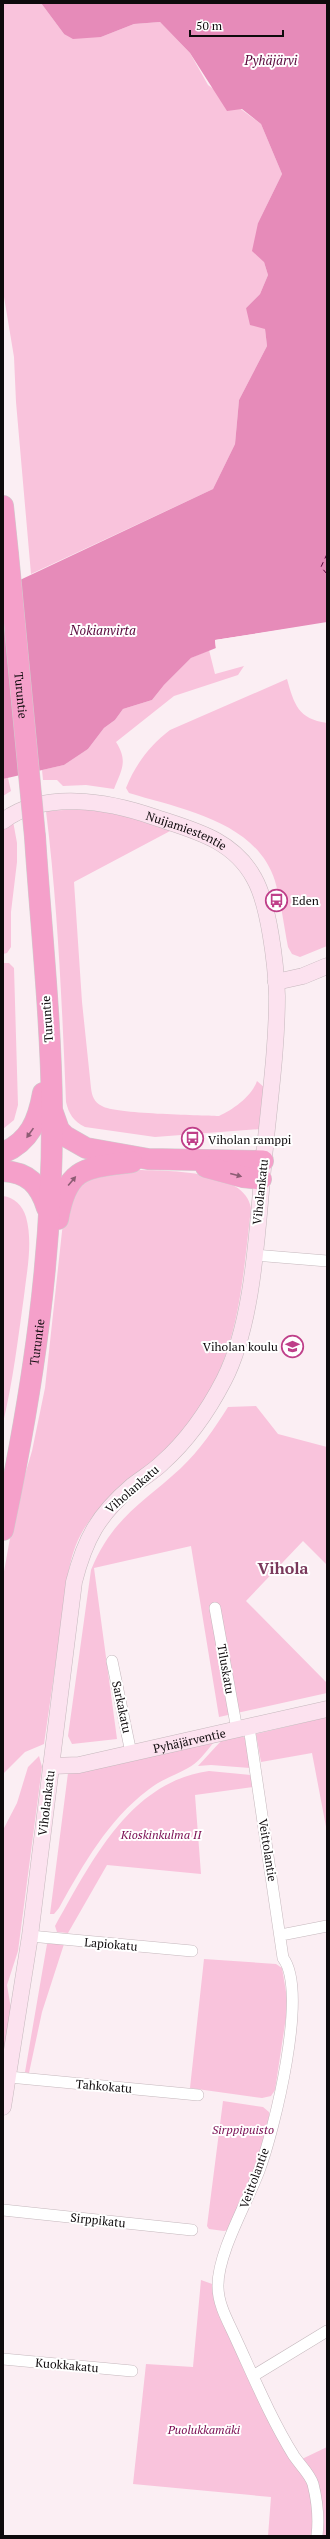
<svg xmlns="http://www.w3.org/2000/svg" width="330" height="2539" font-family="'PT Serif',serif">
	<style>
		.green { fill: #f9c3dc }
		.water { fill: #e68bb9 }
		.pier { fill: #fbeef3 }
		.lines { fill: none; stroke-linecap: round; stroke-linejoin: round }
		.ferry { stroke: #58053a; stroke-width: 1; stroke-dasharray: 5 4; stroke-linecap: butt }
		.street-casing { stroke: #c5b8bd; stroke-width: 12 }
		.secondary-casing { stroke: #c5b8bd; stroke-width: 17 }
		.highway-casing { stroke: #cfcece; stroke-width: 22 }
		.street { stroke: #fff; stroke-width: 11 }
		.secondary { stroke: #fce2ef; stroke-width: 16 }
		.highway { stroke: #f5a0ca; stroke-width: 21 }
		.highway-bridge-casing { stroke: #cfcece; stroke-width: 22; stroke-linecap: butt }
		.highway-bridge { stroke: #f5a0ca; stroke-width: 21 }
		.oneway { fill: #8d5c74 }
		.labels { text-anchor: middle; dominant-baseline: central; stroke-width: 4; stroke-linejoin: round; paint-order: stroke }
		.street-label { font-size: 12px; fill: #0e0a0c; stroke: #fff }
		.poi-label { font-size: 12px; fill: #0e0a0c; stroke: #fff; text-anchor: start }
		.park-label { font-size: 12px; font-style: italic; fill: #7a0d52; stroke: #fff }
		.water-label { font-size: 13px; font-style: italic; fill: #58053a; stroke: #fff }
		.district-label { font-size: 16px; font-weight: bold; fill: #79385b; stroke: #fff }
	</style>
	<rect width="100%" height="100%" fill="#fbeef3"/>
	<path class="green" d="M 3,3 L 41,3 L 64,34 L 101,37 L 134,24 L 160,22 L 190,53 L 208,85 L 261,124 L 282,174 L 258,223 L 264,262 L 268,275 L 260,294 L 246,308 L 265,329 L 267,346 L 239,400 L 235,444 L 213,489 L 31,574 L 16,402 L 14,357 L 3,291 Z
		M 209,650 L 215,674 L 244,666 L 238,675 L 174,696 L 116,742 C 128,761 122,769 114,789 L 86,785 L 63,786 L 57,780 L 43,780 L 42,770 L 64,765 L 88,749 L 104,728 L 115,720 L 123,709 L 152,700 L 164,685 L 191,658 Z
		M 287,679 C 294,704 298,719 327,723 L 327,946 L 300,957 L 292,954 L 288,947 C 284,926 281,902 275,881 C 256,821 181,809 129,793 L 126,788 C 135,765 150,745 170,730 Z
		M 8,778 L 11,791 L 3,796 L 3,779 Z
		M 83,809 L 124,815 L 172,830 L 74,882 L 82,1002 L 91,1088 C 92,1096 94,1102 102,1106 C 114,1114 199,1115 219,1116 C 233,1110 252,1096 257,1081 L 265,1088 L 260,1129 L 155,1137 L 85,1127 C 73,1121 69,1114 66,1102 C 62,1005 58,908 46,811 Z
		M 13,821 L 17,843 L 17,862 L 11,912 L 11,947 L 7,953 L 3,954 L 3,828 Z
		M 3,963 L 9,963 L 14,968 L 18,1105 L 14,1120 L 3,1129 Z
		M 139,1170 C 169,1171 245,1170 251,1208 C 240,1304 237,1379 164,1451 C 136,1480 99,1499 80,1536 C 67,1561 66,1592 62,1619 C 56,1661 50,1702 44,1744 L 25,1752 L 3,1774 L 3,1577 L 16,1505 L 32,1451 L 45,1388 L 65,1204 L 85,1178 Z
		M 3,1196 C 14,1197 23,1206 26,1217 C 33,1242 27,1270 24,1296 C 18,1339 13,1381 3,1423 Z
		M 256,1406 L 278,1434 L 327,1447 L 327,1565 L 303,1541 L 246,1601 L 327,1683 L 327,1693 L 219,1717 L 191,1546 L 94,1568 L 117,1739 L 72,1744 L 68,1736 L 91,1570 C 113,1517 142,1504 181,1468 C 200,1450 214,1429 228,1407 Z
		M 327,1717 L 327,1832 L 312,1753 L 261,1762 L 256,1734 Z
		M 242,1736 L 245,1738 L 250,1768 L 211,1765 L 198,1766 L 221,1741 Z
		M 213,1743 C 207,1751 197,1764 188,1768 C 174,1776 160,1780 148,1790 C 108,1820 83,1865 59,1908 L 54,1914 L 50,1914 L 68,1773 Z
		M 39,1756 L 42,1767 L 18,1951 L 7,1985 L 11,2009 L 3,2057 L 3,1830 L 17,1803 L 28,1767 Z
		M 209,1771 L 251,1775 L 253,1787 L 195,1795 L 201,1874 L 107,1865 L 68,1933 L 57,1932 L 55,1926 C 91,1863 129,1782 209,1771 Z
		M 52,1943 L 64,1944 L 42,2012 L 29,2073 L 25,2072 L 47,1944 Z
		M 204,1959 L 276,1964 L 282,1968 L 288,2004 L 275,2090 L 271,2096 L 262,2098 L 190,2088 Z
		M 223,2101 L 263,2107 L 269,2112 L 269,2117 L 257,2168 L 228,2230 L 224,2231 L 209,2229 L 207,2226 Z
		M 201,2280 L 215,2285 L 310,2483 L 313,2502 L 313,2536 L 268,2536 L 271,2497 L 133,2484 L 146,2364 L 193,2367 Z
		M 327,2447 L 327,2536 L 321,2536 L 302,2459 Z"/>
	<path class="water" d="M 41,3 L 327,3 L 327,623 L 215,640 L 216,648 L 191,658 L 164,685 L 152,700 L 123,709 L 115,720 L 104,728 L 88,749 L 64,765 L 3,779 L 3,588 L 213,489 L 235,444 L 239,400 L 267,346 L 265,329 L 250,325 L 246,308 L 260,294 L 268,275 L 264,262 L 252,251 L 258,223 L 282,174 L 261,124 L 242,109 L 227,111 L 190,53 L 160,22 L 134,24 L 101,37 L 73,39 L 64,34 Z"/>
	<path class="pier" d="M 327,622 L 327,625 L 217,642 L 216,650 L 215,640 Z"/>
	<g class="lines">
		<path class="ferry" d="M 327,554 L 321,567 L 327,574"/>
		<defs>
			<path id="street" d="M 254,1255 L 327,1261
				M 215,1608 L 237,1730
				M 112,1661 L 131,1753
				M 249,1727 L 283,1958 C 309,1991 274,2131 259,2171 C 247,2203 217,2254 218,2287 C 218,2305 229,2323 236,2339 C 254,2378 271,2419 294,2456 C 300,2465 310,2474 313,2484 C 317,2500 319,2519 317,2536
				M 281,1935 L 327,1926
				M 30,1936 L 192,1951
				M 9,2077 L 198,2095
				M 3,2210 L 192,2230
				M 3,2359 L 132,2371
				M 253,2376 L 327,2331"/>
			<g id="secondary">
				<path id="s1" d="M 3,821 C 44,790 108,801 154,817 C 193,830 233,839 254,878 C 269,904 276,965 277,996 C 277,1050 269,1104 264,1158 C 257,1225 255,1319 224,1380 C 208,1411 188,1440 162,1463 C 153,1472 142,1478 132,1486 C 98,1515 85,1539 74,1582 L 30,1936 L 3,2107"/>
				<path d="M 276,982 L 303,976 L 327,966"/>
				<path id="s2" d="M 51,1766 L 79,1765 L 327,1709"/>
			</g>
			<g id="highway">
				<path d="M 3,506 L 8,554"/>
				<path d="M 53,1113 L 59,1130 L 65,1136 L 86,1148 L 148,1159 L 263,1161"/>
				<path d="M 3,1153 C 30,1141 38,1121 43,1093"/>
				<path d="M 206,1167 L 243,1177 L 261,1179"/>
				<path d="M 3,1171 C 28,1172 40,1185 47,1208"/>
				<path d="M 58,1219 C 67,1167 84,1168 132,1162"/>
				<path id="s3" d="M 3,1530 C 33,1389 53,1255 52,1110 C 51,1019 41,928 35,837"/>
			</g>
		</defs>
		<use href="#street" class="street-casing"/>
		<use href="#secondary" class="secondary-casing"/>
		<use href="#highway" class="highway-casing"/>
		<use href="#street" class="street"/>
		<use href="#secondary" class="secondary"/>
		<use href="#highway" class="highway"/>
		<defs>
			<g id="highway-bridge">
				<path id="s4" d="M 8,554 L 35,837"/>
			</g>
		</defs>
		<use href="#highway-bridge" class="highway-bridge-casing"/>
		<use href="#highway-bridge" class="highway-bridge"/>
	</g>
	<defs><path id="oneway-solid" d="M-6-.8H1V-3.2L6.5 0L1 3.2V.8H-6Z"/></defs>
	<g class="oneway">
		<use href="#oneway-solid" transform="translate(30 1133) rotate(125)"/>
		<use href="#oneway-solid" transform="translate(236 1175) rotate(15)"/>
		<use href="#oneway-solid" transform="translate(72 1181) rotate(-50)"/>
	</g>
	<defs>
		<symbol id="bus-ring" viewBox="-11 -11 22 22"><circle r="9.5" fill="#fff" stroke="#bf3f89" stroke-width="1.5"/><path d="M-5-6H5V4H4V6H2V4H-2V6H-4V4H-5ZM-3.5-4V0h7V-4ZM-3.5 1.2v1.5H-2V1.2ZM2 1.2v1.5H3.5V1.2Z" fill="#bf3f89"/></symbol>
		<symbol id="school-ring" viewBox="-11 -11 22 22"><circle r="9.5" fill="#fff" stroke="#bf3f89" stroke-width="1.5"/><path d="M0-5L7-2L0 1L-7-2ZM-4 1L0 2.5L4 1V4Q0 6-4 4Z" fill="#bf3f89"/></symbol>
	</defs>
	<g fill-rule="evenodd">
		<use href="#bus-ring" x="264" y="888" width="25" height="25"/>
		<use href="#bus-ring" x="180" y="1126" width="25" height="25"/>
		<use href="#school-ring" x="280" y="1334" width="25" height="25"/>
	</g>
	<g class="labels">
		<g class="street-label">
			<text stroke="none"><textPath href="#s4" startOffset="142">Turuntie</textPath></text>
			<text stroke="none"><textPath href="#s1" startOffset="192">Nuijamiestentie</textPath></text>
			<text transform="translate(47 1019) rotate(-94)">Turuntie</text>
			<text transform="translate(260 1192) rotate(-84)">Viholankatu</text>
			<text stroke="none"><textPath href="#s3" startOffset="191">Turuntie</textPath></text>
			<text transform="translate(132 1489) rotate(-41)">Viholankatu</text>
			<text transform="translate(226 1669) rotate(80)">Tiluskatu</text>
			<text transform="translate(122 1707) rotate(78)">Sarkakatu</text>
			<text stroke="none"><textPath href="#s2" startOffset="141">Pyhäjärventie</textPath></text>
			<text transform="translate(46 1803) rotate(-83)">Viholankatu</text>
			<text transform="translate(268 1850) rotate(81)">Veittolantie</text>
			<text transform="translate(111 1944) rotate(5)">Lapiokatu</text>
			<text transform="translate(104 2086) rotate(5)">Tahkokatu</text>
			<text transform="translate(254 2178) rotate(-70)">Veittolantie</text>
			<text transform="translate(98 2220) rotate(6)">Sirppikatu</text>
			<text transform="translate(67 2365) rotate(5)">Kuokkakatu</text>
		</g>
		<g class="poi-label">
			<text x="292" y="900">Eden</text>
			<text x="208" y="1139">Viholan ramppi</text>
			<text x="278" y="1346" text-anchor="end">Viholan koulu</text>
		</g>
		<g class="park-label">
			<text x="161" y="1834">Kioskinkulma II</text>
			<text x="243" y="2129">Sirppipuisto</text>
			<text x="204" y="2429">Puolukkamäki</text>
		</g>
		<g class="water-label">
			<text x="271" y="60">Pyhäjärvi</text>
			<text x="103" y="630">Nokianvirta</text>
		</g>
		<g class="district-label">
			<text x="283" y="1568">Vihola</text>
		</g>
	</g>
	<rect width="330" height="2539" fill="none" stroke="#0e0a0c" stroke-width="8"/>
	<path d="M190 30v6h93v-6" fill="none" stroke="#0e0a0c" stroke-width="2"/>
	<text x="196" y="30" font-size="12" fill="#0e0a0c" stroke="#ffffff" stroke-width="3" paint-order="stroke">50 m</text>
</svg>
